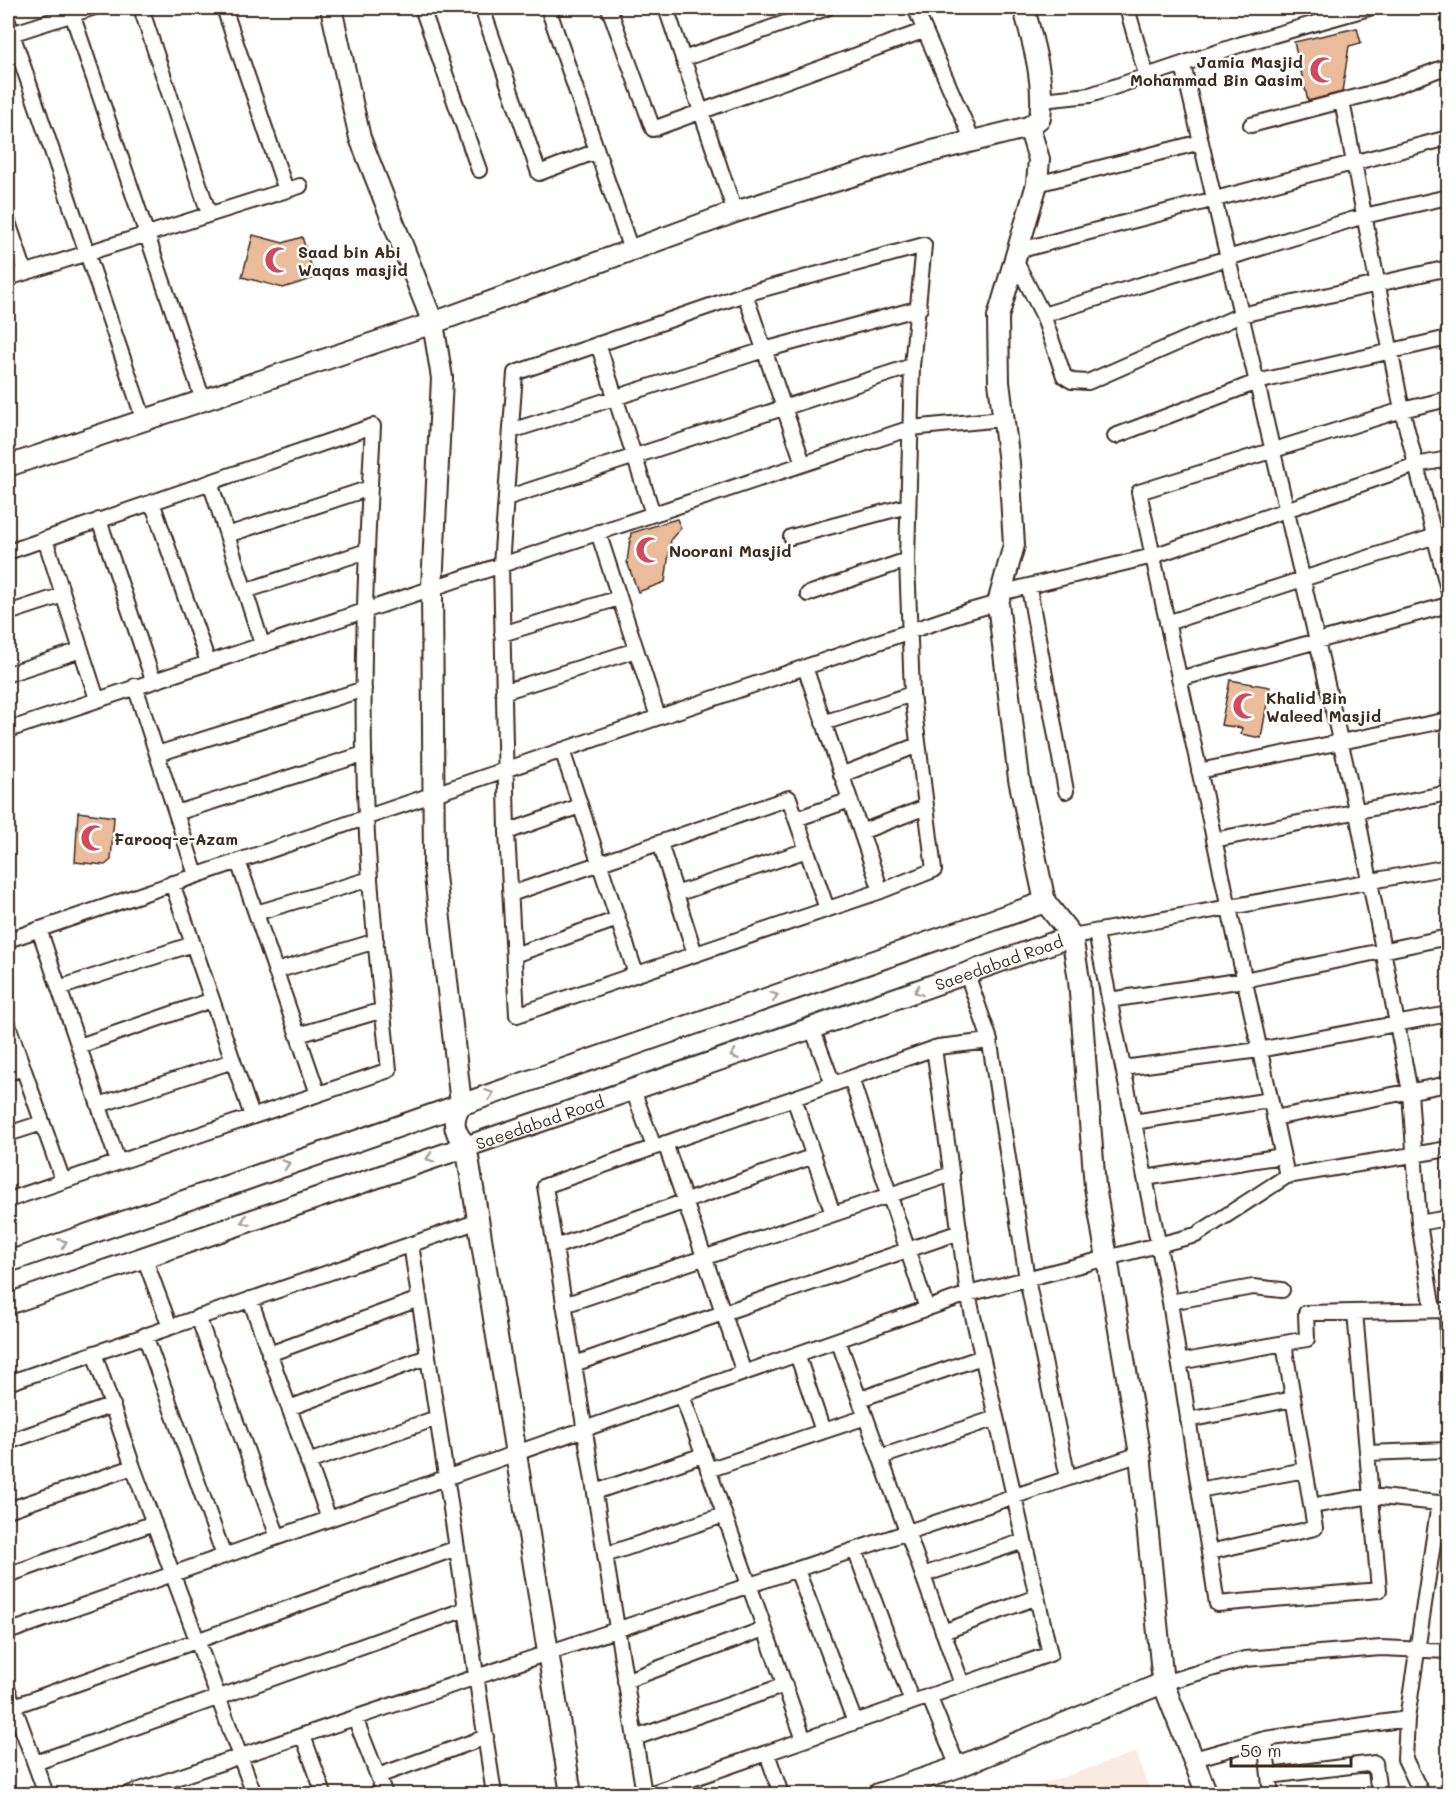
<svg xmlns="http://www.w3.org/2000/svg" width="1456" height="1802" font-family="Mali,sans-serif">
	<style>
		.built { fill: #f9ebe1 }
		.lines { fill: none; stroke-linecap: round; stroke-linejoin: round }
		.stream { stroke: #648c90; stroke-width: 4.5 }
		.building { fill: #ebbc9b; stroke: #3b2a1e; stroke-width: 1.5 }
		.street-casing { stroke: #3b2a1e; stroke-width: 18 }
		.secondary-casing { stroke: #3b2a1e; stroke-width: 24 }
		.street { stroke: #fff; stroke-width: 14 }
		.secondary { stroke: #fff; stroke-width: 20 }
		.oneway { stroke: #a79f9a }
		.labels { text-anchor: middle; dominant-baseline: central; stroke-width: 5; stroke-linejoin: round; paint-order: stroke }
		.poi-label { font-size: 16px; font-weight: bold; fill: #3b2a1e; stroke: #fff; text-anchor: start }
		.street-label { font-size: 16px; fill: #3b2a1e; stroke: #fff }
	</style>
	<rect width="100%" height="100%" fill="#fff"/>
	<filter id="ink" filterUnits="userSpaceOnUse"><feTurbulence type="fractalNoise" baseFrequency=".0167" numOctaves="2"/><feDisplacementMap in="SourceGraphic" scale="12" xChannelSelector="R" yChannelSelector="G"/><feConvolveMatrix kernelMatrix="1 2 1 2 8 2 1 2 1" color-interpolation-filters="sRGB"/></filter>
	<g filter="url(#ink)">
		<path class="built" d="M 1136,1752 L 1151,1794 L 1014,1794 Z"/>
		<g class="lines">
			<path class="stream" d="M 578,1098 L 930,976"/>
		</g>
		<path class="building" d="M 1357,28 L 1361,43 L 1349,46 L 1342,92 L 1308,101 L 1294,42 Z
			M 253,235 L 283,243 L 302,237 L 315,278 L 283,288 L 242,277 Z
			M 677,519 L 681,528 L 671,539 L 665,582 L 638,592 L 627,562 L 631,533 Z
			M 1230,680 L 1270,687 L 1261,738 L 1241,734 L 1242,728 L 1221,725 Z
			M 78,812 L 114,817 L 111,860 L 105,865 L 75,862 Z"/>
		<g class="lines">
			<defs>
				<path id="street" d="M 70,8 L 203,400
					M 141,8 L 209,214
					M 224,8 L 286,190
					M 422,8 L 479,170
					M 482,8 L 539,173 L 597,151
					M 548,8 L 631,250
					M 609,8 L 653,129 L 923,31
					M 666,8 L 735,212
					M 915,8 L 973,141
					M 1127,8 L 1147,78
					M 8,22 L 144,420
					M 8,35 L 92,8
					M 683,59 L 827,8
					M 1183,65 L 1357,813 L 1410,1092 L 1419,1223 L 1433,1310
					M 1042,100 L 1090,95 L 1242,44 L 1369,8
					M 1342,101 L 1402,410 L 1448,589
					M 1251,125 L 1387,89 L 1448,66
					M 1037,184 L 1201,142
					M 8,222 L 25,272
					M 924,245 L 912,366 L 907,560 L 912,694 L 934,870 L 881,891 L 517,1015 L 507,832 L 501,565 L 515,373 L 745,294 Z
					M 1017,251 L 1448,138
					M 1014,258 L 1043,315 L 1064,376 L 1072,381 L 1088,382 L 1241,315 L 1448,268
					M 8,278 L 300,186
					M 745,294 L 803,463
					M 1043,315 L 1364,216 L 1448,197
					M 598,344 L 653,514
					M 511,431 L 764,350 L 920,308
					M 1115,436 L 1257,382 L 1448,338
					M 210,482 L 262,644
					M 506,498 L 912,366
					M 152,502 L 208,662
					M 99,520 L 153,680
					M 598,532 L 658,717
					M 227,535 L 370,488
					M 791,537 L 907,506
					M 45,539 L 97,699
					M 8,552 L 373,426 C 366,556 360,686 366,816 C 370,901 380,985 389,1070 L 8,1200
					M 1029,588 L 1066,791
					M 245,591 L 367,551
					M 1000,593 L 1153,556 L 1416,465 L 1448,459
					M 808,594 L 907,560
					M 8,613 L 63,595
					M 1167,623 L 1448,532
					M 502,634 L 619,598
					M 805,667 L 881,891
					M 8,674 L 81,650
					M 1179,679 L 1448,605
					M 135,686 L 196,875
					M 503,692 L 636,650
					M 823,723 L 912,694
					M 8,730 L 911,428 L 1002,419
					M 562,750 L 636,974
					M 157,754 L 364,689
					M 1199,771 L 1448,720
					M 841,775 L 918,745
					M 176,813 L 364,754
					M 796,819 L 850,800
					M 507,832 L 580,806
					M 861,832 L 926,807
					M 1214,840 L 1448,793
					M 660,843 L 695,954
					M 238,861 L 318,1094
					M 172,883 L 252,1116
					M 511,894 L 789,798 L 827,909
					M 676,894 L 807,850
					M 256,913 L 370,879
					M 39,929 L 118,1162
					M 1096,933 L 1170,1302 L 1217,1604 L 1379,1590 L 1355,1312
					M 1072,936 L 1448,867
					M 8,940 L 966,612 L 998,603
					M 514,955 L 618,919
					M 276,971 L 376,941
					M 967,974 L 989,1037 L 1027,1279 L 1068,1478
					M 59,988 L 193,944
					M 1109,1000 L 1244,980 L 1448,937
					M 8,1025 L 63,1181
					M 812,1028 L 833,1084
					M 298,1035 L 383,1010
					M 79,1046 L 212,1000
					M 1123,1068 L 1259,1050 L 1448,1014
					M 8,1073 L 23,1068
					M 851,1078 L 927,1309
					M 633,1090 L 654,1147
					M 794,1098 L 833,1214
					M 99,1105 L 233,1061
					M 1274,1118 L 1448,1084
					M 1134,1122 L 1270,1100
					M 8,1134 L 42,1123
					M 665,1143 L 744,1373
					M 1287,1176 L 1139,492 L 1402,410 L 1448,399
					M 1145,1178 L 1282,1156
					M 1419,1223 L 1448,1218
					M 411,1244 L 494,1794
					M 555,1247 L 814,1156
					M 144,1257 L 170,1327
					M 250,1299 L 329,1519
					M 1170,1302 L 1253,1287 L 1282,1290
					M 564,1305 L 952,1174
					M 1447,1310 L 1448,1356
					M 198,1317 L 278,1537
					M 145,1335 L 224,1556
					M 838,1340 L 962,1684
					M 94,1353 L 133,1467 L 254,1794
					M 269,1354 L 419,1299
					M 797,1354 L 823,1431
					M 1179,1362 L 1307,1339 L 1306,1313 L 1448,1310
					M 574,1364 L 960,1232
					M 8,1383 L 476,1222
					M 682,1395 L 804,1740
					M 860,1399 L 982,1357
					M 289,1408 L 427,1357
					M 1188,1420 L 1293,1399
					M 8,1442 L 113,1405
					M 1367,1453 L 1448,1450
					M 881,1457 L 996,1418
					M 308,1462 L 437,1418
					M 708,1470 L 866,1417
					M 1199,1490 L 1305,1470
					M 595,1492 L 703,1455
					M 1311,1506 L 1371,1496 L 1448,1504
					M 8,1510 L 133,1467
					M 855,1550 L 912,1702
					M 1209,1552 L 1315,1528 L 1284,1344
					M 605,1555 L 724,1515
					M 797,1570 L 855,1722
					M 8,1575 L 154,1523
					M 923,1575 L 1024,1541
					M 8,1632 L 968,1294 L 1196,1235 L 1287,1176 L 1448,1149
					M 943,1632 L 1037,1597
					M 625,1681 L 764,1629
					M 1163,1683 L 1245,1659 L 1381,1648 L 1448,1651
					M 8,1690 L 46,1794
					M 929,1696 L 958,1767
					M 14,1706 L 457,1548
					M 355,1718 L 385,1794
					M 1407,1719 L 1405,1759 L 1422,1794
					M 303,1736 L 324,1794
					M 635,1738 L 785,1685
					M 1265,1739 L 1271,1794
					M 767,1753 L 781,1794
					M 1194,1759 L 1265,1739 L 1407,1719 L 1439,1503
					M 35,1763 L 466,1609
					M 378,1776 L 486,1737
					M 1269,1776 L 1375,1763 L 1379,1794
					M 128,1794 L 1140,1454
					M 644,1794 L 545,1186 L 938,1047 L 990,1041
					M 649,1794 L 1050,1654 L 968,1294 L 934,1048"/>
				<g id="secondary">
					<path d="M 331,8 L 360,138 L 433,323 L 442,378 L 432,588 L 434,867 L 461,1104 C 451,1120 453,1132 466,1145 L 571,1794"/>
					<path d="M 1029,127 L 1039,159 L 1037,184 L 998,317 L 999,382 L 1009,463 L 1014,545 L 998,603 L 1019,779 L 1045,902 L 1072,936 L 1079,980 L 1095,1187 L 1140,1454 L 1163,1683 L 1207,1794"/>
					<path d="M 8,466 L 433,323 L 735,212 L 929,152 L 1029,127 L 1040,118 C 1045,80 1033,44 1024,8"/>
					<path d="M 8,1262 L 1045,902"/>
					<path id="s1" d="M 8,1304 L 812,1028 L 1072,936"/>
					<path d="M 878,1794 L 958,1767 L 1163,1683"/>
				</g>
			</defs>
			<use href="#street" class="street-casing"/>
			<use href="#secondary" class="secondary-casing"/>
			<use href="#street" class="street"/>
			<use href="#secondary" class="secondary"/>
		</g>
		<defs><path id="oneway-chevron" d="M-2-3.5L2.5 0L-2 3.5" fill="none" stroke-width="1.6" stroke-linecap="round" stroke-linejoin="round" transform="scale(1.5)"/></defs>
		<g class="oneway">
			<use href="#oneway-chevron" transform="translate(918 991) rotate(161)"/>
			<use href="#oneway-chevron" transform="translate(774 996) rotate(-20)"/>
			<use href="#oneway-chevron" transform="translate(734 1055) rotate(161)"/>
			<use href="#oneway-chevron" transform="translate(490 1094) rotate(-19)"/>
			<use href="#oneway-chevron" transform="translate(430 1158) rotate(161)"/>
			<use href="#oneway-chevron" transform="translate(286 1164) rotate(-19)"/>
			<use href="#oneway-chevron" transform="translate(245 1221) rotate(161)"/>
			<use href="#oneway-chevron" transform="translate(63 1243) rotate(-20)"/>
		</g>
	</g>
	<defs>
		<symbol id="mosque-bare" viewBox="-9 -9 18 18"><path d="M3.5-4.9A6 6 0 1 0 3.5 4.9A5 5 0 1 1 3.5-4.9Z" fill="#d1495b" stroke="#fff" stroke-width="2.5" paint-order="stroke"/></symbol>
	</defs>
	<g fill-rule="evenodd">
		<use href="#mosque-bare" x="1304" y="51" width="38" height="38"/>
		<use href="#mosque-bare" x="259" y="241" width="38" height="38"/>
		<use href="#mosque-bare" x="630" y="531" width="38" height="38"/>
		<use href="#mosque-bare" x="1227" y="687" width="38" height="38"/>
		<use href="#mosque-bare" x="75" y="819" width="38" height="38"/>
	</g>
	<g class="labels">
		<g class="poi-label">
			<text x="1303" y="61" text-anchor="end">Jamia Masjid<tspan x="1303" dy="18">Mohammad Bin Qasim</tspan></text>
			<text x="298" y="251">Saad bin Abi<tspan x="298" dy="18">Waqas masjid</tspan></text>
			<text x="669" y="550">Noorani Masjid</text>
			<text x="1266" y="697">Khalid Bin<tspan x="1266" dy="18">Waleed Masjid</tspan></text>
			<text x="114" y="838">Farooq-e-Azam</text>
		</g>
		<g class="street-label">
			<text stroke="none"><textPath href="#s1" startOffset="1048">Saeedabad Road</textPath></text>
			<text stroke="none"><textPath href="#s1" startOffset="562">Saeedabad Road</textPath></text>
		</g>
	</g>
	<rect width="1456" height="1802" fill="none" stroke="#fff" stroke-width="30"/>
	<rect x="15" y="15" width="1426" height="1772" fill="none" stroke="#3b2a1e" stroke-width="2" filter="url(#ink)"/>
	<path d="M1231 1757v9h120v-9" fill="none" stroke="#3b2a1e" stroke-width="3"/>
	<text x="1240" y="1757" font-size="18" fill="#3b2a1e" stroke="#ffffff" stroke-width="4.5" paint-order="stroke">50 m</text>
</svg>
